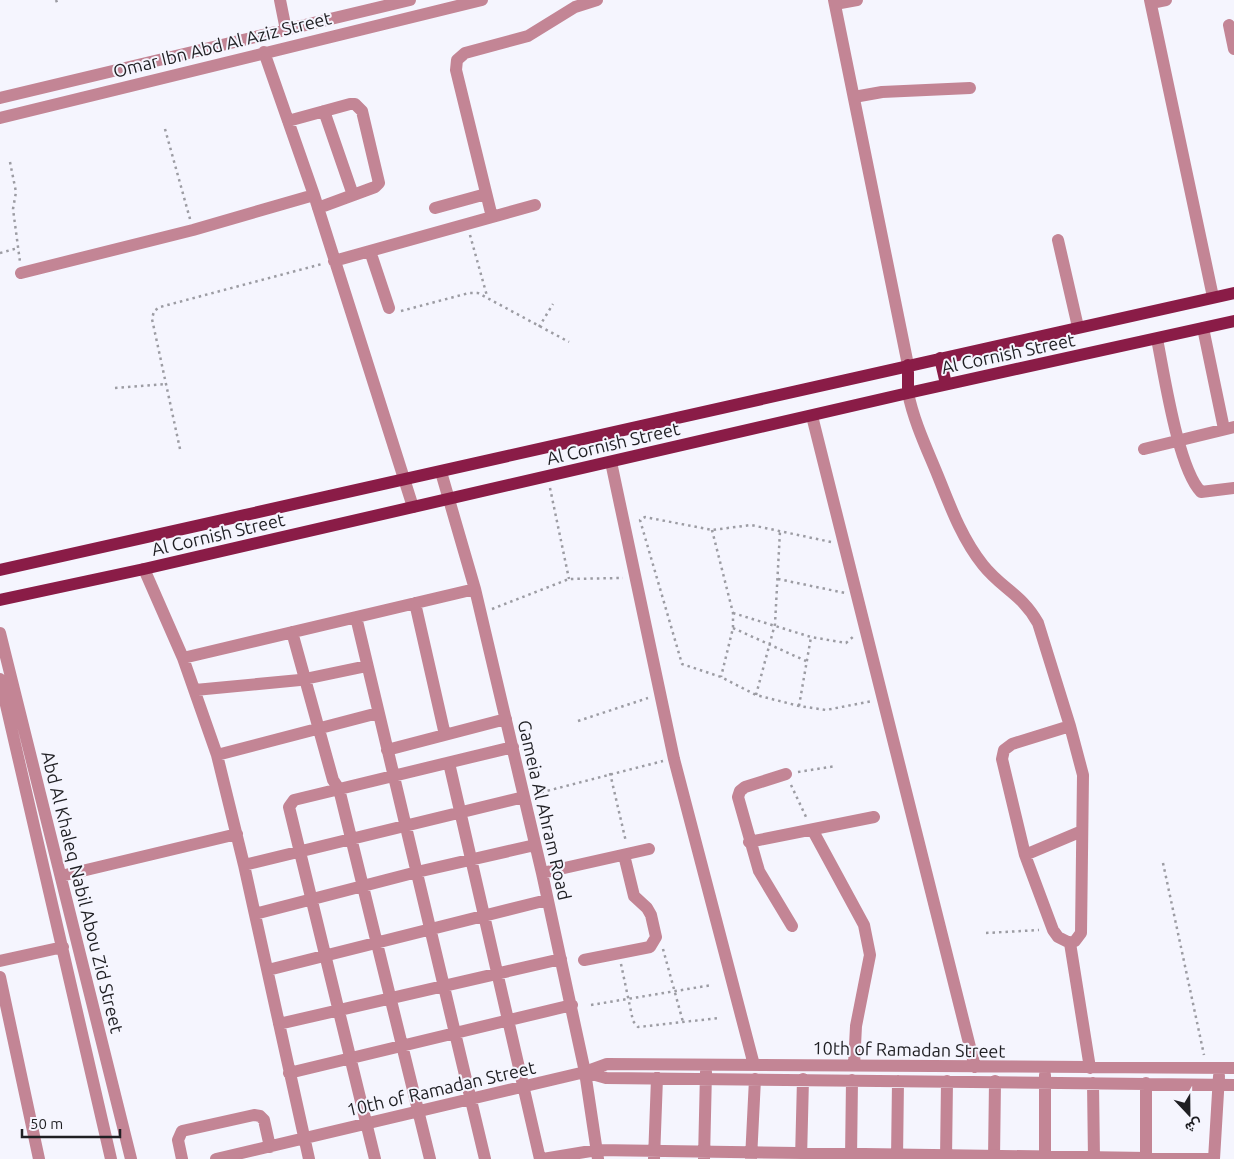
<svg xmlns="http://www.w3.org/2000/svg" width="1234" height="1159" font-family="Ubuntu,Vazirmatn,sans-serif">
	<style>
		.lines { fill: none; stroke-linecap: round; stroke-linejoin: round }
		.path { stroke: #9c9ca3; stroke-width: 2.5; stroke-dasharray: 2.5 4; stroke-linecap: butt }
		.minor { stroke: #c38595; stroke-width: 12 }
		.major { stroke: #8a1c47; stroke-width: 12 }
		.labels { text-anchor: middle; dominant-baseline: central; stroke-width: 4; stroke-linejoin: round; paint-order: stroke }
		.street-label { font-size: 18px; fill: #1f1f23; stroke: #f5f5fe }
	</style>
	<rect width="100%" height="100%" fill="#f5f5fe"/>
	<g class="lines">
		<path class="path" d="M 56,0 L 58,5
			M 165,129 L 190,219
			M 10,162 L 16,192 L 13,209 L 20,262
			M 470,235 L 487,296
			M 0,253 L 18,248
			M 401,311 L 469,293 L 478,293 L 569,342
			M 539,327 L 553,304
			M 115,388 L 166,384
			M 180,449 L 152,319 L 154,311 L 160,307 L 322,264
			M 550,488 L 569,579
			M 712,530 L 733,613 L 733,628 L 721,677
			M 831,542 L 751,525 L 712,530 L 645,517 L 640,520 L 682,664 L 721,677 L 756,695 L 799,706 L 826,710 L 872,701
			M 778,579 L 845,593
			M 492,609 L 569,579 L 623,578
			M 733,613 L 811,637 L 846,643 L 854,636
			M 733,628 L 806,661
			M 756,695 L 775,624 L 780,531
			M 799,706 L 811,637
			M 578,721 L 648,698
			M 798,772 L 836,766
			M 610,773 L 626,842
			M 791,785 L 807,819
			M 535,794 L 663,761
			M 1163,863 L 1204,1055
			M 986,933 L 1039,930
			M 663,949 L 683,1022
			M 621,964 L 633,1021 L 638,1027 L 719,1018
			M 591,1005 L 712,985"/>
		<path class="minor" d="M 280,0 L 286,30
			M 834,0 L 908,365
			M 1150,0 L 1213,297
			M 1151,3 L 1166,0
			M 835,4 L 857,0
			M 1229,25 L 1234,49
			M 264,52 L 314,195 L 413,507
			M 854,97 L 882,92 L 970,88
			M 0,98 L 410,0
			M 324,111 L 353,195
			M 0,118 L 482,0
			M 288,121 L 350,104 L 355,104 L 362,111 L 379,183 L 375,187 L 318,208
			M 435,208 L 486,194
			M 492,217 L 456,70 L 457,60 L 465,53 L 528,36 L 575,7 L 597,0
			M 1058,240 L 1078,327
			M 370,251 L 389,308
			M 334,261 L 535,205
			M 21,273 L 193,230 L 314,195
			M 1203,328 L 1224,429
			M 1157,339 C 1164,373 1178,469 1201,492 L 1234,488
			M 908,393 C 914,422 927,449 938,476 C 950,506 962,539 983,565 C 1002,589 1022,594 1038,623 L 1070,726 L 1012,744 L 1004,750 L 1002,759 L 1025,855 L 1053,930 L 1058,937 L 1070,943 L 1075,941 L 1081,933 L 1083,775 L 1070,726
			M 812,416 L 975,1067
			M 1144,449 L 1234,427
			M 611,462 L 674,759 L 754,1065
			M 441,472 L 475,589 L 542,873 L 585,1072 L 598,1159
			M 144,569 L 183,658 L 217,755 L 244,865 L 309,1159
			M 415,603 L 445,735
			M 356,617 L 485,1159
			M 292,632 L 333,780 L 339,789 L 430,1159
			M 0,633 L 131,1159
			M 183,658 L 475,589
			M 0,679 L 111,1159
			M 195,690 L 300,680 L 367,666
			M 387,750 L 506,719
			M 217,755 L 378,713
			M 449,763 L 540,1159
			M 786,774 L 745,787 L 740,791 L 738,797 L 759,871 L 792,926
			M 813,831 L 864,925 L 870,955 L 856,1026 L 854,1065
			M 749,842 L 874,817
			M 1025,855 L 1082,831
			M 244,865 L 524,797
			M 542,873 L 649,849
			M 61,876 L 237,834
			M 255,914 L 417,872 L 535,845
			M 1070,943 L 1090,1068
			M 584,960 L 650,947 L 656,937 L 651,915 L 647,908 L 634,896 L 624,855
			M 0,961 L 63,947
			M 268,970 L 547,900
			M 0,977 L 39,1159
			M 279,1024 L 561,959
			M 585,1072 L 606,1078 L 1234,1085
			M 289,1073 L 572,1005
			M 1093,1083 L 1094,1159
			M 182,1159 L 178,1140 L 182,1131 L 254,1115 L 260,1116 L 264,1120 L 270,1147
			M 216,1159 L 585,1072 L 607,1064 L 1234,1068
			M 375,1159 L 289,807 L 294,800 L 513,747
			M 543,1159 L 597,1150 L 1214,1159
			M 654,1159 L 657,1078
			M 704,1159 L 706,1072
			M 751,1159 L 755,1079
			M 801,1159 L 803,1079
			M 851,1159 L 852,1080
			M 897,1159 L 898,1081
			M 946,1159 L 947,1081
			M 994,1159 L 995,1081
			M 1045,1159 L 1045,1075
			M 1146,1159 L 1146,1083
			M 1214,1159 L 1219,1076"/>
		<path class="major" d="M 940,358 L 946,384
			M 908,365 L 908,393
			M 0,570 L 1234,293
			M 0,600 L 144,569 L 908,393 L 1234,321"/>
	</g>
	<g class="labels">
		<g class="street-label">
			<text transform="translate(222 44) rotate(-14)">Omar Ibn Abd Al Aziz Street</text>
			<text transform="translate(1008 353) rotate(-12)">Al Cornish Street</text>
			<text transform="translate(613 443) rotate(-13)">Al Cornish Street</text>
			<text transform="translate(218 534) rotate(-13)">Al Cornish Street</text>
			<text transform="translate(545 810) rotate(77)">Gameia Al Ahram Road</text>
			<text transform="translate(83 892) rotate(76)">Abd Al Khaleq Nabil Abou Zid Street</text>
			<text transform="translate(909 1049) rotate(1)">10th of Ramadan Street</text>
			<text transform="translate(441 1088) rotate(-13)">10th of Ramadan Street</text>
		</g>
	</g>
	<g transform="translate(1189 1114) rotate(158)" stroke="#f5f5fe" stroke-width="4" paint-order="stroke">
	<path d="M0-4L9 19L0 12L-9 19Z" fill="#1f1f23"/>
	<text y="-8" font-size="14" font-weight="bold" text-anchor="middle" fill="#1f1f23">ش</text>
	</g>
	<path d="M22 1129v8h98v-8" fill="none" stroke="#1f1f23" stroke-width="2.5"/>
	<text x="30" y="1129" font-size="15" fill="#1f1f23" stroke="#f5f5fe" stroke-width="4" paint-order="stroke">50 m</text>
</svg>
